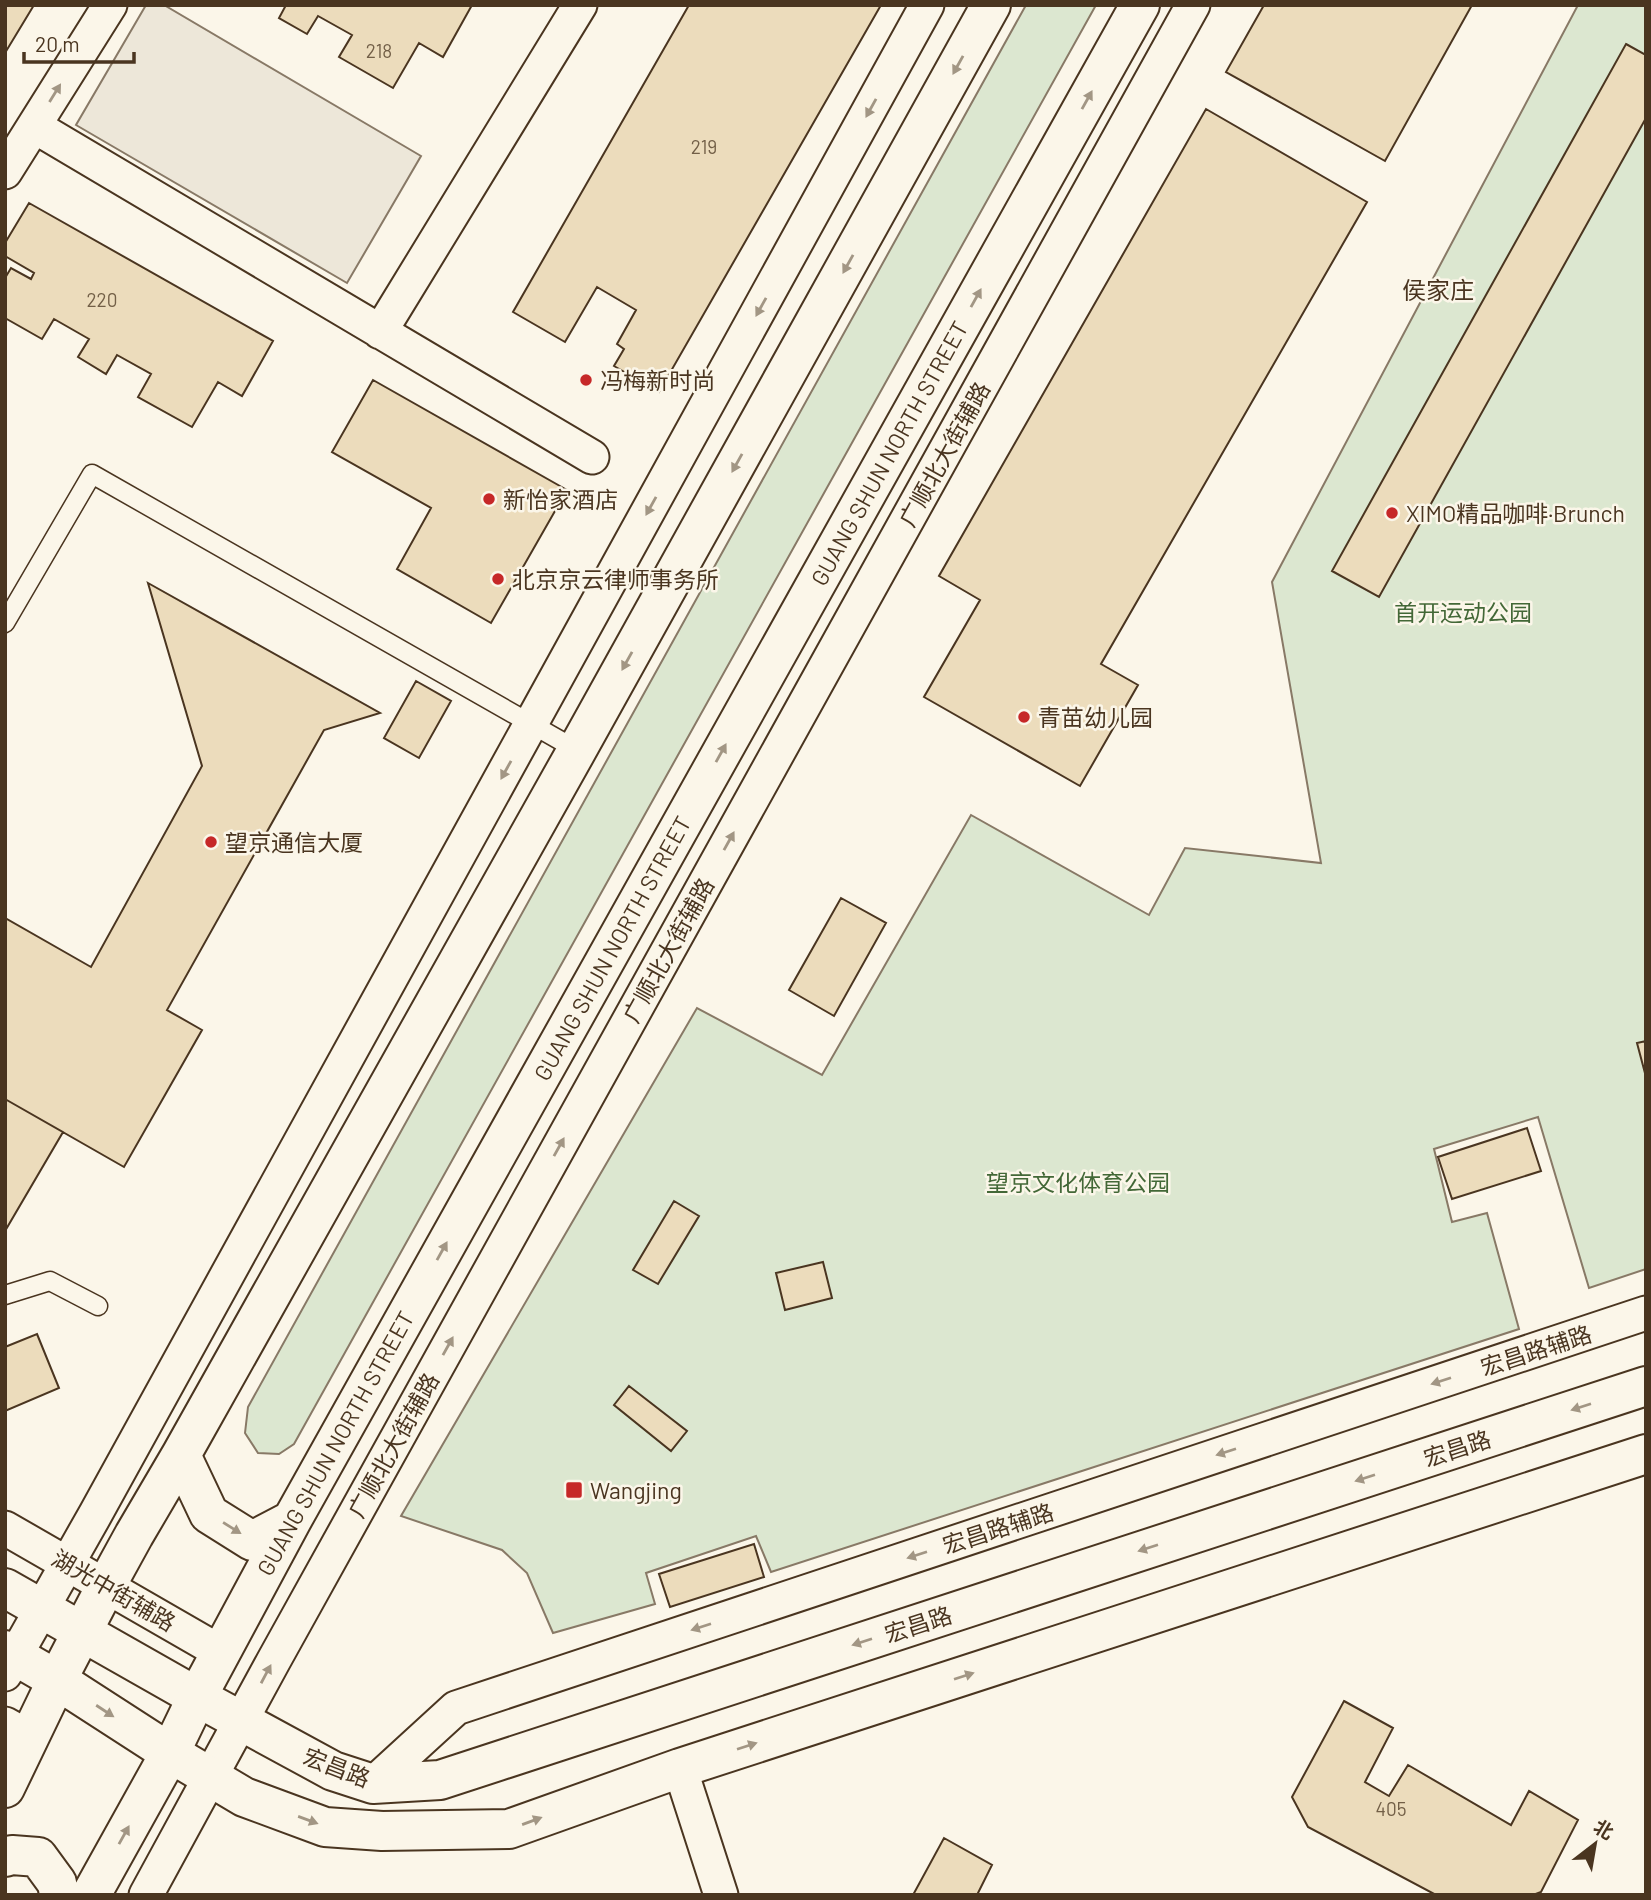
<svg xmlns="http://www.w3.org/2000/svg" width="1651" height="1900" font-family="Barlow,'Noto Sans SC',sans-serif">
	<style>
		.green { fill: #dce7d0; stroke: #887966; stroke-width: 2 }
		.parking { fill: #ede7d9; stroke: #887966; stroke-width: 2 }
		.building { fill: #ecdcbc; stroke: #4a3520; stroke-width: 2 }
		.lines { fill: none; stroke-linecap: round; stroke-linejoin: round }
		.lane-casing { stroke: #4a3520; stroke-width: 21 }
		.street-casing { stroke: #4a3520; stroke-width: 37 }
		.secondary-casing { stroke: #4a3520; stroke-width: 42 }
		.primary-casing { stroke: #4a3520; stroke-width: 42 }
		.lane { stroke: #fbf6e9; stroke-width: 18 }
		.street { stroke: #fbf6e9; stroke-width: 33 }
		.secondary { stroke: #fbf6e9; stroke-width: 38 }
		.primary { stroke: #fbf6e9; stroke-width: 38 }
		.oneway { fill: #a29684 }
		.poi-dot { fill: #c62828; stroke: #fbf6e9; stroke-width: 2.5 }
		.labels { text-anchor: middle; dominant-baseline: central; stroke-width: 5; stroke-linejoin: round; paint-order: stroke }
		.number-label { font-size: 19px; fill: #725f47 }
		.poi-label { font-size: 23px; fill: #4a3520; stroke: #fbf6e9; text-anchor: start }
		.street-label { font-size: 23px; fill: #4a3520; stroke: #fbf6e9 }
		.park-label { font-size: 23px; fill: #436837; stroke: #fbf6e9 }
		.neighbourhood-label { font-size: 24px; fill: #4a3520; stroke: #fbf6e9 }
	</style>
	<rect width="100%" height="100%" fill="#fbf6e9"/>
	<path class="green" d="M 1026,5 L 1096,5 L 294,1444 L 279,1454 L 258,1453 L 245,1433 L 248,1407 Z
		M 1578,5 L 1646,5 L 1646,1269 L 1589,1288 L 1538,1117 L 1434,1149 L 1452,1222 L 1487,1213 L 1519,1329 L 771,1572 L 756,1536 L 646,1573 L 655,1604 L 553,1633 L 527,1573 L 502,1550 L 401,1516 L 697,1008 L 822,1075 L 971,815 L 1149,915 L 1185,848 L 1321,863 L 1272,582 Z"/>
	<path class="parking" d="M 146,5 L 164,5 L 421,156 L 347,283 L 76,125 Z"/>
	<path class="building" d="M 5,5 L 34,5 L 5,53 Z
		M 286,5 L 472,5 L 443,57 L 419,43 L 393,88 L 339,57 L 352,35 L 318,16 L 307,34 L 279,18 Z
		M 689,5 L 881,5 L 659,392 L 614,366 L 624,349 L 617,344 L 636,310 L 597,287 L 565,342 L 513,312 Z
		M 1264,5 L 1472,5 L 1385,161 L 1226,72 Z
		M 1626,44 L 1646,55 L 1646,118 L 1379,597 L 1332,571 Z
		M 1206,109 L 1367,202 L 1101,664 L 1138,685 L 1080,786 L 924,697 L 980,600 L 939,576 Z
		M 29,203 L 273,341 L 242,396 L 218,382 L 192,427 L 138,397 L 151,374 L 117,355 L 106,374 L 78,357 L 89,339 L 54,319 L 42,339 L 5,318 L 5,278 L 11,268 L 31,279 L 34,273 L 5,256 L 5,243 Z
		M 373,380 L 567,490 L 491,623 L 397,569 L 431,508 L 332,452 Z
		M 148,583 L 380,713 L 324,730 L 167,1010 L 202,1030 L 124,1167 L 5,1099 L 5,918 L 91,967 L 202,766 Z
		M 416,681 L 451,701 L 419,758 L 384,738 Z
		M 841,898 L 886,923 L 834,1016 L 789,990 Z
		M 1646,1041 L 1646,1077 L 1637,1043 Z
		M 5,1099 L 63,1132 L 5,1231 Z
		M 1527,1128 L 1541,1171 L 1452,1199 L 1438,1157 Z
		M 674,1201 L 699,1216 L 658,1284 L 633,1270 Z
		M 823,1262 L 832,1298 L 785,1310 L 776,1273 Z
		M 37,1334 L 59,1388 L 5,1411 L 5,1347 Z
		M 629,1386 L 687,1431 L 671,1451 L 614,1405 Z
		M 754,1544 L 764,1577 L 670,1607 L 659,1574 Z
		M 1344,1701 L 1393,1728 L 1365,1782 L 1389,1796 L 1408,1765 L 1511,1825 L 1529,1791 L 1578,1820 L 1541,1892 L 1533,1895 L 1436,1895 L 1308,1827 L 1292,1797 Z
		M 944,1838 L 992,1865 L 977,1895 L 913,1895 Z"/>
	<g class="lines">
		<defs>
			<path id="lane" d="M 5,623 L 92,474 L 577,750
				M 5,1295 L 50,1281 L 98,1306"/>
			<path id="street" d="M 34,126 L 592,457
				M 5,172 L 110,5
				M 380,332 L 580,5
				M 5,1528 L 222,1653
				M 5,1674 L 96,1513 L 927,5
				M 5,1724 L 30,1738
				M 680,1768 L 721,1895
				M 373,1784 L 456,1708 L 1646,1313
				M 146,1895 L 274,1660 L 1193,5"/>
			<path id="secondary" d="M 5,1588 L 197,1697 L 333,1771 L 373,1784 L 440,1780 L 1646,1386
				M 5,1650 L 57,1680 L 170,1753 L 244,1797 L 325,1827 L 382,1831 L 509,1829 L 680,1768 L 1646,1454"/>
			<path id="primary" d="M 181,1455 L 209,1514 L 252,1541 L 292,1520
				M 5,1788 L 57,1680 L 106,1586 L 134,1535 L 181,1455 L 577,750 L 991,5
				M 5,1857 L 12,1855 L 38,1857 L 57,1883 L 59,1895
				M 91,1895 L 170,1753 L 197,1697 L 292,1520 L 1140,5"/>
		</defs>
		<use href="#lane" class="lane-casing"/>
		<use href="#street" class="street-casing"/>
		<use href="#secondary" class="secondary-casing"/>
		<use href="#primary" class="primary-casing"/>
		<use href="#lane" class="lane"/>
		<use href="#street" class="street"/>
		<use href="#secondary" class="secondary"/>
		<use href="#primary" class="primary"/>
	</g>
	<defs><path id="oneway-solid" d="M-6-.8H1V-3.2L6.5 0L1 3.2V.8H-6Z" transform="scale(1.75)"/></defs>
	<g class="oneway">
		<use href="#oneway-solid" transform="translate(958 65) rotate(119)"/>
		<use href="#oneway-solid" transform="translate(55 93) rotate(-58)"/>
		<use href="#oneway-solid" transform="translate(1087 100) rotate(-61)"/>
		<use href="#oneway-solid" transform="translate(871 108) rotate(119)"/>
		<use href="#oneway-solid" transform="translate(848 264) rotate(119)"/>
		<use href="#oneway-solid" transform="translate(976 298) rotate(-61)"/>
		<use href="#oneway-solid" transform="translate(761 307) rotate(119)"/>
		<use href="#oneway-solid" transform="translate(737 463) rotate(119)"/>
		<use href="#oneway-solid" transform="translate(651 506) rotate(119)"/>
		<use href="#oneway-solid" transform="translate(627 661) rotate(119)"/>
		<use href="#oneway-solid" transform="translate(721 753) rotate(-61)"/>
		<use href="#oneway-solid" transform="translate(506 770) rotate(119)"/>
		<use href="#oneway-solid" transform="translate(729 841) rotate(-61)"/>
		<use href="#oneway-solid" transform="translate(559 1147) rotate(-61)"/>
		<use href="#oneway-solid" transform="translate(442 1251) rotate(-61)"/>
		<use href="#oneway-solid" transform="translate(448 1346) rotate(-61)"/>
		<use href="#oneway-solid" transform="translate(1441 1381) rotate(162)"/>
		<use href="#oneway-solid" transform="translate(1581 1407) rotate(162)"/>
		<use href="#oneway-solid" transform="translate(1226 1452) rotate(162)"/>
		<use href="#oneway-solid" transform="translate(1365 1478) rotate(162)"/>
		<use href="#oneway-solid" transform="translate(232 1528) rotate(32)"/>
		<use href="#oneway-solid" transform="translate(1148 1548) rotate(162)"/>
		<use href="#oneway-solid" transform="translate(917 1555) rotate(162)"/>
		<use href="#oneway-solid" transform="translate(701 1627) rotate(162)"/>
		<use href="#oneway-solid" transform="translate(862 1642) rotate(162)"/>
		<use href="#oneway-solid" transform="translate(266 1674) rotate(-62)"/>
		<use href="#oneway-solid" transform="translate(964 1676) rotate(-18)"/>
		<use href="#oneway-solid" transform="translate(105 1711) rotate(33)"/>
		<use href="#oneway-solid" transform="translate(747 1746) rotate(-18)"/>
		<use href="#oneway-solid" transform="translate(308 1820) rotate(20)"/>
		<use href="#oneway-solid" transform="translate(532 1821) rotate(-20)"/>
		<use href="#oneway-solid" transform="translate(124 1835) rotate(-61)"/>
	</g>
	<g class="poi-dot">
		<circle cx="586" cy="380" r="7"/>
		<circle cx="489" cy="499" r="7"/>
		<circle cx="1392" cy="513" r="7"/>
		<circle cx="498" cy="579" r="7"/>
		<circle cx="1024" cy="717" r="7"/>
		<circle cx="211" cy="842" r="7"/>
		<rect x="565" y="1481" width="18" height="18" rx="3.5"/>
	</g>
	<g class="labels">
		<g class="number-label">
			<text x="379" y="50">218</text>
			<text x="704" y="146">219</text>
			<text x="102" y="299">220</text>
			<text x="1391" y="1808">405</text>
		</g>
		<g class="poi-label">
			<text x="600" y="380">冯梅新时尚</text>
			<text x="503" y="499">新怡家酒店</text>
			<text x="1406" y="513">XIMO精品咖啡·Brunch</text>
			<text x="512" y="579">北京京云律师事务所</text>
			<text x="1038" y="717">青苗幼儿园</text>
			<text x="225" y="842">望京通信大厦</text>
			<text x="590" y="1490">Wangjing</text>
		</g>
		<g class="street-label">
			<text transform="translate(889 453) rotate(-61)">GUANG SHUN NORTH STREET</text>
			<text transform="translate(944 454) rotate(-61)">广顺北大街辅路</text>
			<text transform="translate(612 948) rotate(-61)">GUANG SHUN NORTH STREET</text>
			<text transform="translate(668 950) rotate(-61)">广顺北大街辅路</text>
			<text transform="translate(1536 1350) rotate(-18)">宏昌路辅路</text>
			<text transform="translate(335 1443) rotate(-61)">GUANG SHUN NORTH STREET</text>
			<text transform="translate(393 1445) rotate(-61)">广顺北大街辅路</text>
			<text transform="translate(1457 1448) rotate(-18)">宏昌路</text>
			<text transform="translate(998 1528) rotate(-18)">宏昌路辅路</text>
			<text transform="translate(114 1590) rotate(30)">湖光中街辅路</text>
			<text transform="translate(918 1624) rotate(-18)">宏昌路</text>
			<text transform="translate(337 1767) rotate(21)">宏昌路</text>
		</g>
		<g class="park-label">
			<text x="1463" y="612">首开运动公园</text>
			<text x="1078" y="1182">望京文化体育公园</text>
		</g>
		<g class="neighbourhood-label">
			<text x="1438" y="289">侯家庄</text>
		</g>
	</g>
	<rect width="1651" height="1900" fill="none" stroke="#4a3520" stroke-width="14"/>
	<g transform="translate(1595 1844) rotate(31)" stroke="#fbf6e9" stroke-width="5" paint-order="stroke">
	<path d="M0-5L12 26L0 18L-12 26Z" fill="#4a3520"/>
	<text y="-10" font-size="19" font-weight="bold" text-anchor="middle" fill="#4a3520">北</text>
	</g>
	<path d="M24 52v10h110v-10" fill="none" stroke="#4a3520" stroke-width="3.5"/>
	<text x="35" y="52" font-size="21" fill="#4a3520" stroke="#fbf6e9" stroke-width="5" paint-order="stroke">20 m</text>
</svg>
